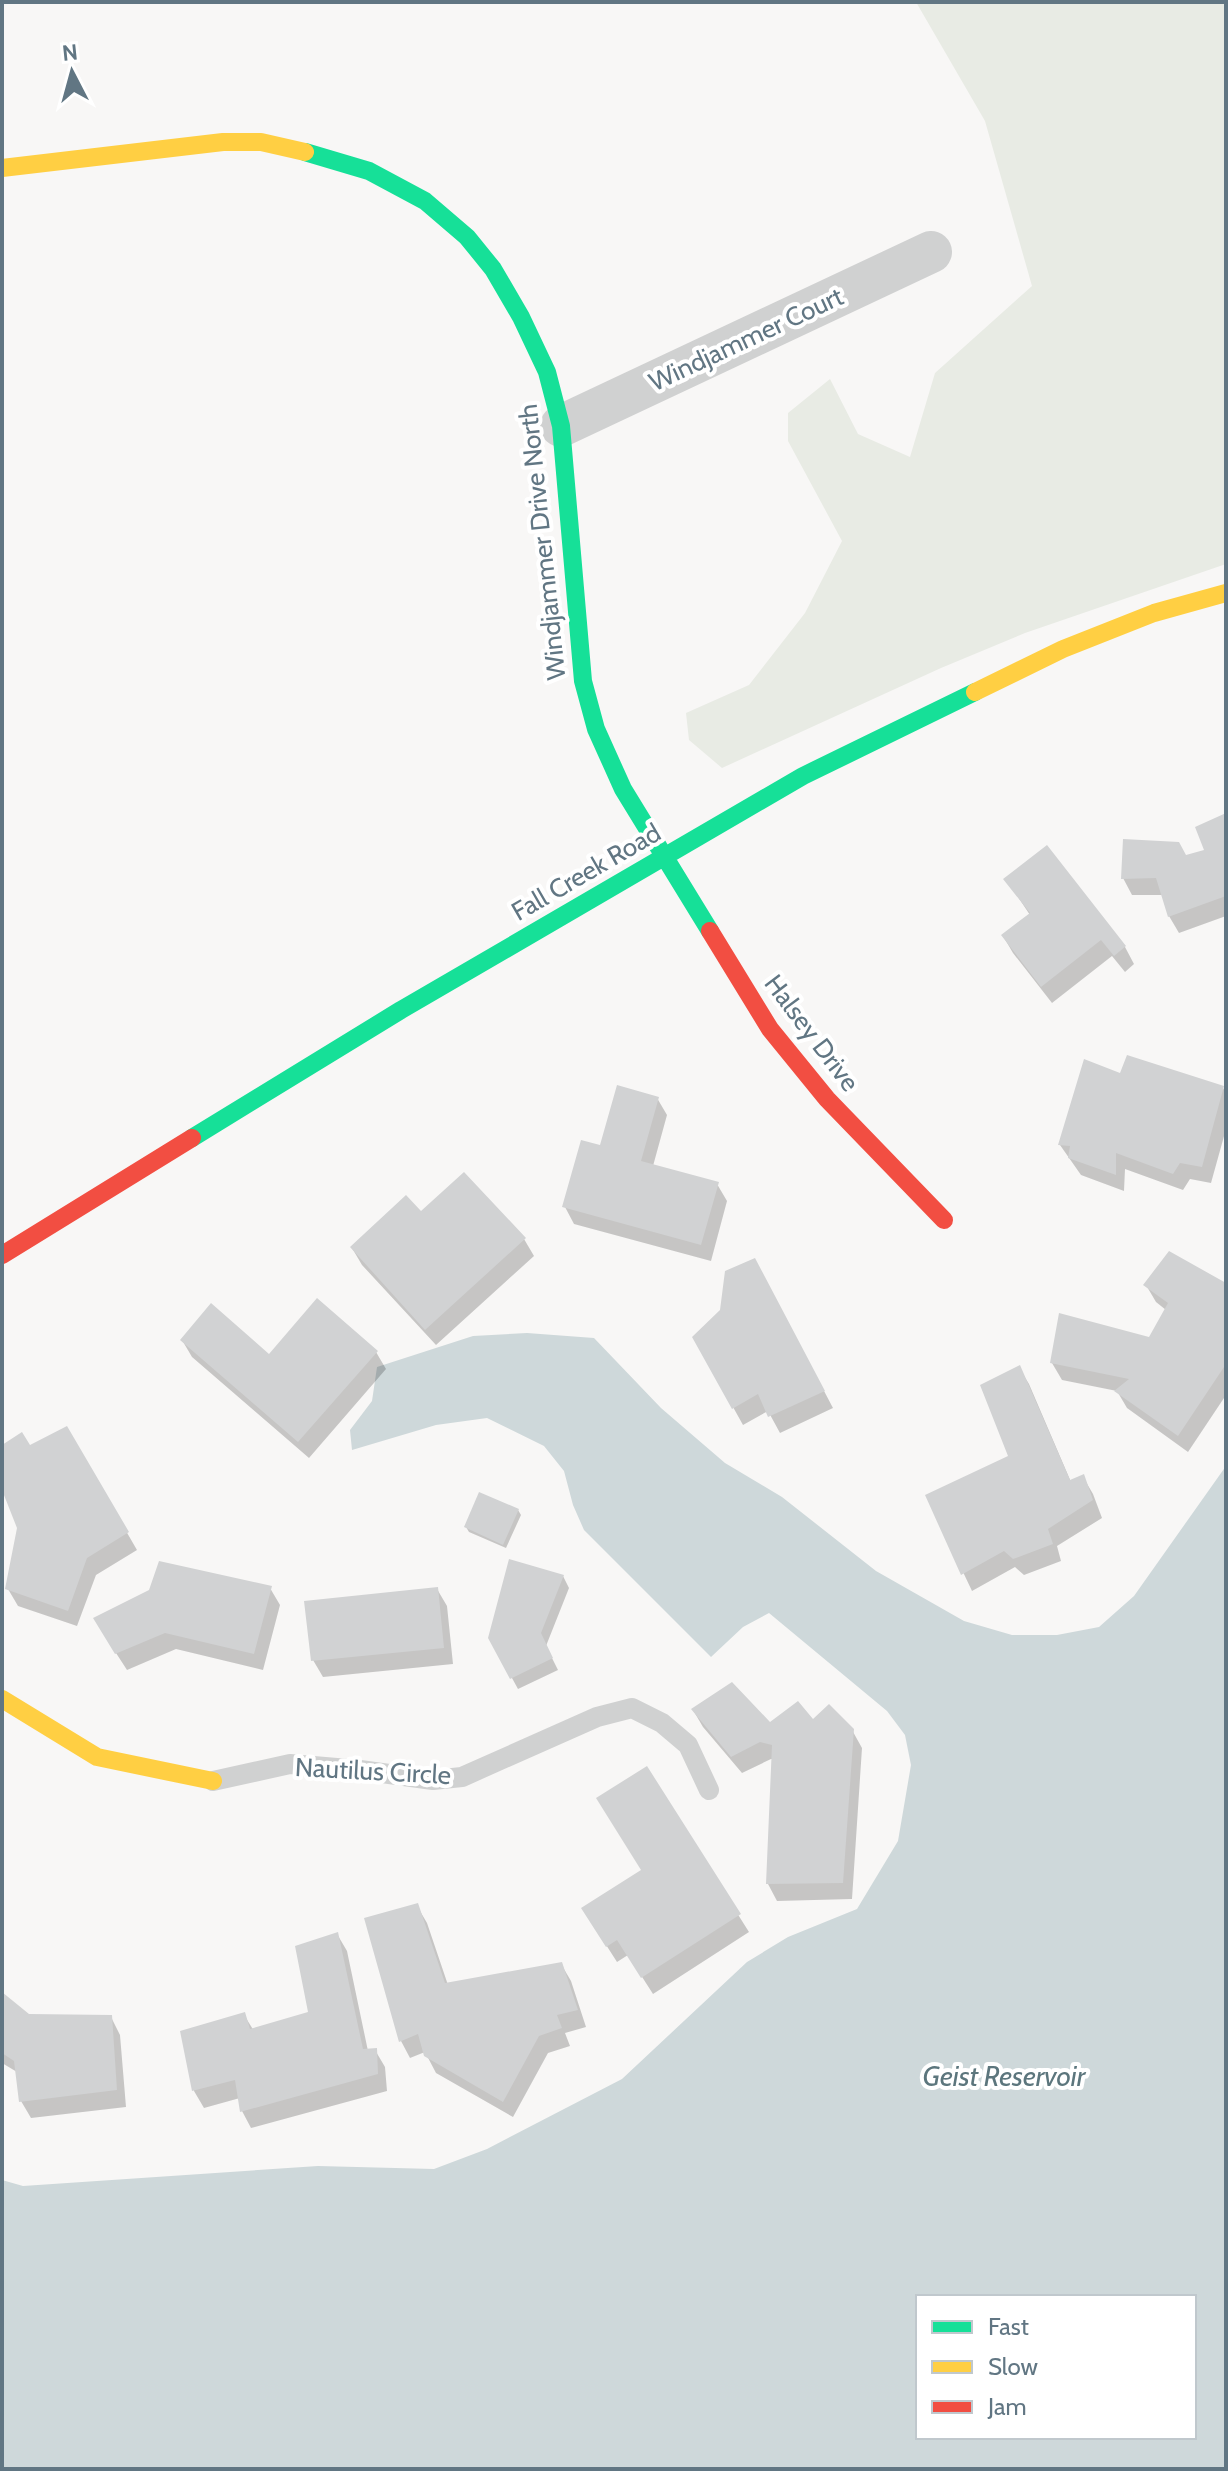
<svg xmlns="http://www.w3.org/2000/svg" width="1228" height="2471" font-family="Cabin,sans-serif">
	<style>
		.green { fill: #e8ebe4 }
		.water { fill: #ced8da; fill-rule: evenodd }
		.shadow { fill: #0003 }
		.building { fill: #d1d2d3 }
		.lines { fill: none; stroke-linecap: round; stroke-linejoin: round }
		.lane { stroke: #d0d1d1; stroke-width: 20 }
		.street { stroke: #d0d1d1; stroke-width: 42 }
		.fast { stroke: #16e098; stroke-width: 18 }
		.slow { stroke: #ffcf43; stroke-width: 18 }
		.jam { stroke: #f24e42; stroke-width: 18 }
		.labels { text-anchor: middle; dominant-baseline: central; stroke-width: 8; stroke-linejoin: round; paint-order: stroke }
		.street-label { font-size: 26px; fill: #617683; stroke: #fff }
		.water-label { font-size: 28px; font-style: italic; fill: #5c767d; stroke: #fff }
	</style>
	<rect width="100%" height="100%" fill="#f8f7f6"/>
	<path class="green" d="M 916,2 L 1226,2 L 1226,564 L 1025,633 L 941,668 L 722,768 L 689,740 L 686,713 L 749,685 L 805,613 L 842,541 L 788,441 L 788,413 L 830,379 L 858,434 L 910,457 L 935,373 L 1032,286 L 985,121 Z"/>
	<path class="water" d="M 527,1333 L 594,1338 L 661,1408 L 725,1463 L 782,1497 L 876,1571 L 964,1621 L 1012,1635 L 1057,1635 L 1099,1627 L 1134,1596 L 1226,1466 L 1226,2469 L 2,2469 L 2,2180 L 23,2186 L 318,2166 L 434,2169 L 487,2149 L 622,2079 L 747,1962 L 788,1937 L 857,1909 L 898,1841 L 911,1765 L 905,1735 L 887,1711 L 769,1613 L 743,1627 L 711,1657 L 584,1530 L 573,1505 L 564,1471 L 544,1446 L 487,1418 L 436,1425 L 352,1450 L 350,1430 L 372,1401 L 377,1367 L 473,1336 ZM 918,2297 L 1194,2297 L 1194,2437 L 918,2437 Z"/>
	<path class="shadow" d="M 1226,815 L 1226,916 L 1179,933 L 1169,916 L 1163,895 L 1132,895 L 1123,878 L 1206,852 Z
		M 1047,848 L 1125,947 L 1134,964 L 1125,972 L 1112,956 L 1052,1003 L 1013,953 L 1003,936 L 1030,915 L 1006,879 Z
		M 1121,1075 L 1223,1088 L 1226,1093 L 1226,1129 L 1211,1183 L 1190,1179 L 1183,1190 L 1125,1169 L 1124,1191 L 1081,1175 L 1060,1145 Z
		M 657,1098 L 667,1115 L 653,1166 L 717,1184 L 727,1201 L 711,1261 L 574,1224 L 565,1207 L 602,1147 Z
		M 421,1214 L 524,1239 L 534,1256 L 436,1345 L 362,1265 L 352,1248 Z
		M 764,1277 L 833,1408 L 780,1433 L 768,1411 L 743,1425 L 694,1337 Z
		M 1146,1285 L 1226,1286 L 1226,1395 L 1188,1452 L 1127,1408 L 1117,1391 L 1062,1380 L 1052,1363 L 1150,1339 L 1166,1310 L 1156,1302 Z
		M 182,1340 L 269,1357 L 376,1352 L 386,1369 L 309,1458 L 192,1357 Z
		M 1019,1368 L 1029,1384 L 1071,1482 L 1083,1477 L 1093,1494 L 1102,1518 L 1057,1546 L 1061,1561 L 1024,1575 L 1015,1567 L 972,1591 L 927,1496 L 1011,1457 Z
		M 67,1429 L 137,1550 L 96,1575 L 77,1626 L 18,1606 L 8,1589 L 20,1527 L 2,1485 L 2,1448 L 30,1448 Z
		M 518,1510 L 521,1515 L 506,1548 L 469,1532 L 466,1527 Z
		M 563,1576 L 569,1588 L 546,1646 L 558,1670 L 518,1689 L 490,1638 Z
		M 270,1588 L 280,1605 L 263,1670 L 176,1649 L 127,1670 L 105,1636 Z
		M 437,1589 L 447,1606 L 453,1664 L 323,1677 L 313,1660 Z
		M 693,1710 L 770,1725 L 812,1722 L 852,1730 L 862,1748 L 852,1899 L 777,1901 L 768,1884 L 774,1759 L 771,1759 L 742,1773 L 703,1727 Z
		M 646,1769 L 749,1932 L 653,1994 L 628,1955 L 617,1962 L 594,1926 L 643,1871 Z
		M 417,1906 L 427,1923 L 448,1985 L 561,1964 L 571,1981 L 586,2027 L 565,2033 L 570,2046 L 548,2053 L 513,2117 L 436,2073 L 425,2052 L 410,2058 L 401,2041 Z
		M 337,1934 L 347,1951 L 368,2051 L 375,2050 L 385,2067 L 387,2091 L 251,2128 L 242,2111 L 240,2098 L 204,2108 L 194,2091 L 183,2032 L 244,2015 L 254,2031 L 311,2014 Z
		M 2,1994 L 28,2016 L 111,2017 L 120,2035 L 126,2107 L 31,2118 L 21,2101 L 17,2072 L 2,2063 Z"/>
	<path class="building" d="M 1226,813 L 1226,896 L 1168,917 L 1156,878 L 1121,879 L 1123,839 L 1179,842 L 1186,855 L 1204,850 L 1195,827 Z
		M 1047,845 L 1126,946 L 1114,956 L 1101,940 L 1041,987 L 1001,935 L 1030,913 L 1003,879 Z
		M 1127,1055 L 1224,1086 L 1202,1167 L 1180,1163 L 1173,1174 L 1116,1153 L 1116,1175 L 1068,1158 L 1070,1146 L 1058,1145 L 1084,1059 L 1120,1073 Z
		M 617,1085 L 659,1097 L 641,1161 L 719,1182 L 701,1245 L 562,1207 L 581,1140 L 600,1145 Z
		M 464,1172 L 526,1238 L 425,1330 L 350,1247 L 406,1195 L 421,1211 Z
		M 1169,1251 L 1226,1283 L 1226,1364 L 1178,1436 L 1114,1391 L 1129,1379 L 1050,1363 L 1059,1313 L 1149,1337 L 1168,1303 L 1143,1285 Z
		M 755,1258 L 825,1391 L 768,1417 L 758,1394 L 732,1409 L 692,1337 L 720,1310 L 725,1271 Z
		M 317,1298 L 378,1351 L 298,1442 L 180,1340 L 211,1303 L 269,1354 Z
		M 1020,1365 L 1070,1480 L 1084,1474 L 1093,1500 L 1048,1529 L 1053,1544 L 1013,1559 L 1004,1551 L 961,1575 L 925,1495 L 1008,1456 L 980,1385 Z
		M 67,1426 L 129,1532 L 87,1558 L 68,1611 L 5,1589 L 17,1528 L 2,1490 L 2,1445 L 22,1432 L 30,1445 Z
		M 479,1492 L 519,1509 L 503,1545 L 464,1527 Z
		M 509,1559 L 564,1575 L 541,1633 L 553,1658 L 510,1679 L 488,1638 Z
		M 159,1561 L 272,1586 L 254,1654 L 165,1633 L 115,1654 L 93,1618 L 149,1590 Z
		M 438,1587 L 444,1648 L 311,1661 L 304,1601 Z
		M 732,1682 L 770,1722 L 798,1701 L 813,1719 L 829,1704 L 854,1729 L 843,1883 L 766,1884 L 772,1745 L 760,1742 L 731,1757 L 691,1709 Z
		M 647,1766 L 741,1914 L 641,1978 L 617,1940 L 606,1947 L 581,1908 L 641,1870 L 596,1798 Z
		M 418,1903 L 445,1983 L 562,1962 L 578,2010 L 557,2015 L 562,2028 L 539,2036 L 503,2102 L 424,2056 L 418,2034 L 399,2042 L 364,1918 Z
		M 338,1932 L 363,2049 L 377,2048 L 378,2074 L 240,2112 L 235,2080 L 192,2091 L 180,2031 L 245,2012 L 250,2029 L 308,2012 L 295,1946 Z
		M 2,1992 L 29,2014 L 112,2015 L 117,2090 L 19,2102 L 14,2061 L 2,2053 Z"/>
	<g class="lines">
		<path class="lane" d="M 213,1781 L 290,1764 L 360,1770 L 433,1780 L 462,1777 L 597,1717 L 632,1708 L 662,1723 L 688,1745 L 709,1790"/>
		<path class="street" d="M 561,426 L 931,252"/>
		<path class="fast" d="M 305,152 L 369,171 L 425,201 L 467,237 L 493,269 L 521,317 L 547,372 L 561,426 L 583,681 L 596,729 L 623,789 L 710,931
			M 192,1138 L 401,1010 L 803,776 L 975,692"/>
		<path class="slow" d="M 2,168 L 223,142 L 261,142 L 305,152
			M 975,692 L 1063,649 L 1154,613 L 1226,593
			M 2,1699 L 97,1757 L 213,1781"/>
		<path class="jam" d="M 710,931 L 770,1029 L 827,1099 L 944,1220
			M 2,1255 L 192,1138"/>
	</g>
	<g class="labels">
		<g class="street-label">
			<text transform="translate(746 339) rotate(-25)">Windjammer Court</text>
			<text transform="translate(542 542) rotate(-96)">Windjammer Drive North</text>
			<text transform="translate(586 872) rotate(-30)">Fall Creek Road</text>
			<text transform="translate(812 1033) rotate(53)">Halsey Drive</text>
			<text transform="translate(373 1771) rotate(3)">Nautilus Circle</text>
		</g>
		<g class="water-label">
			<text x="1004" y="2076">Geist Reservoir</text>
		</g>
	</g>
	<rect width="1228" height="2471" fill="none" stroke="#617683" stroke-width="8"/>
	<rect x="916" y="2295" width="280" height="144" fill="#ffffff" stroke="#c0c8cd" stroke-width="2"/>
	<rect x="932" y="2321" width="40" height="12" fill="#16e098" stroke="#c0c8cd" stroke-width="2"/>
	<text x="988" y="2335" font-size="24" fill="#617683">Fast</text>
	<rect x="932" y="2361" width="40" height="12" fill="#ffcf43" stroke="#c0c8cd" stroke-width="2"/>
	<text x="988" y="2375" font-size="24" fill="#617683">Slow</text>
	<rect x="932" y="2401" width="40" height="12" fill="#f24e42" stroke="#c0c8cd" stroke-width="2"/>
	<text x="988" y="2415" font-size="24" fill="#617683">Jam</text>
	<g transform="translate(72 72) rotate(354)" stroke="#ffffff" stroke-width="6" paint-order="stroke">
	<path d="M0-6L14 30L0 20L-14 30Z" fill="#617683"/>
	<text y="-12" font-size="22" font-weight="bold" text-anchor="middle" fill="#617683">N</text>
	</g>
</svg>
